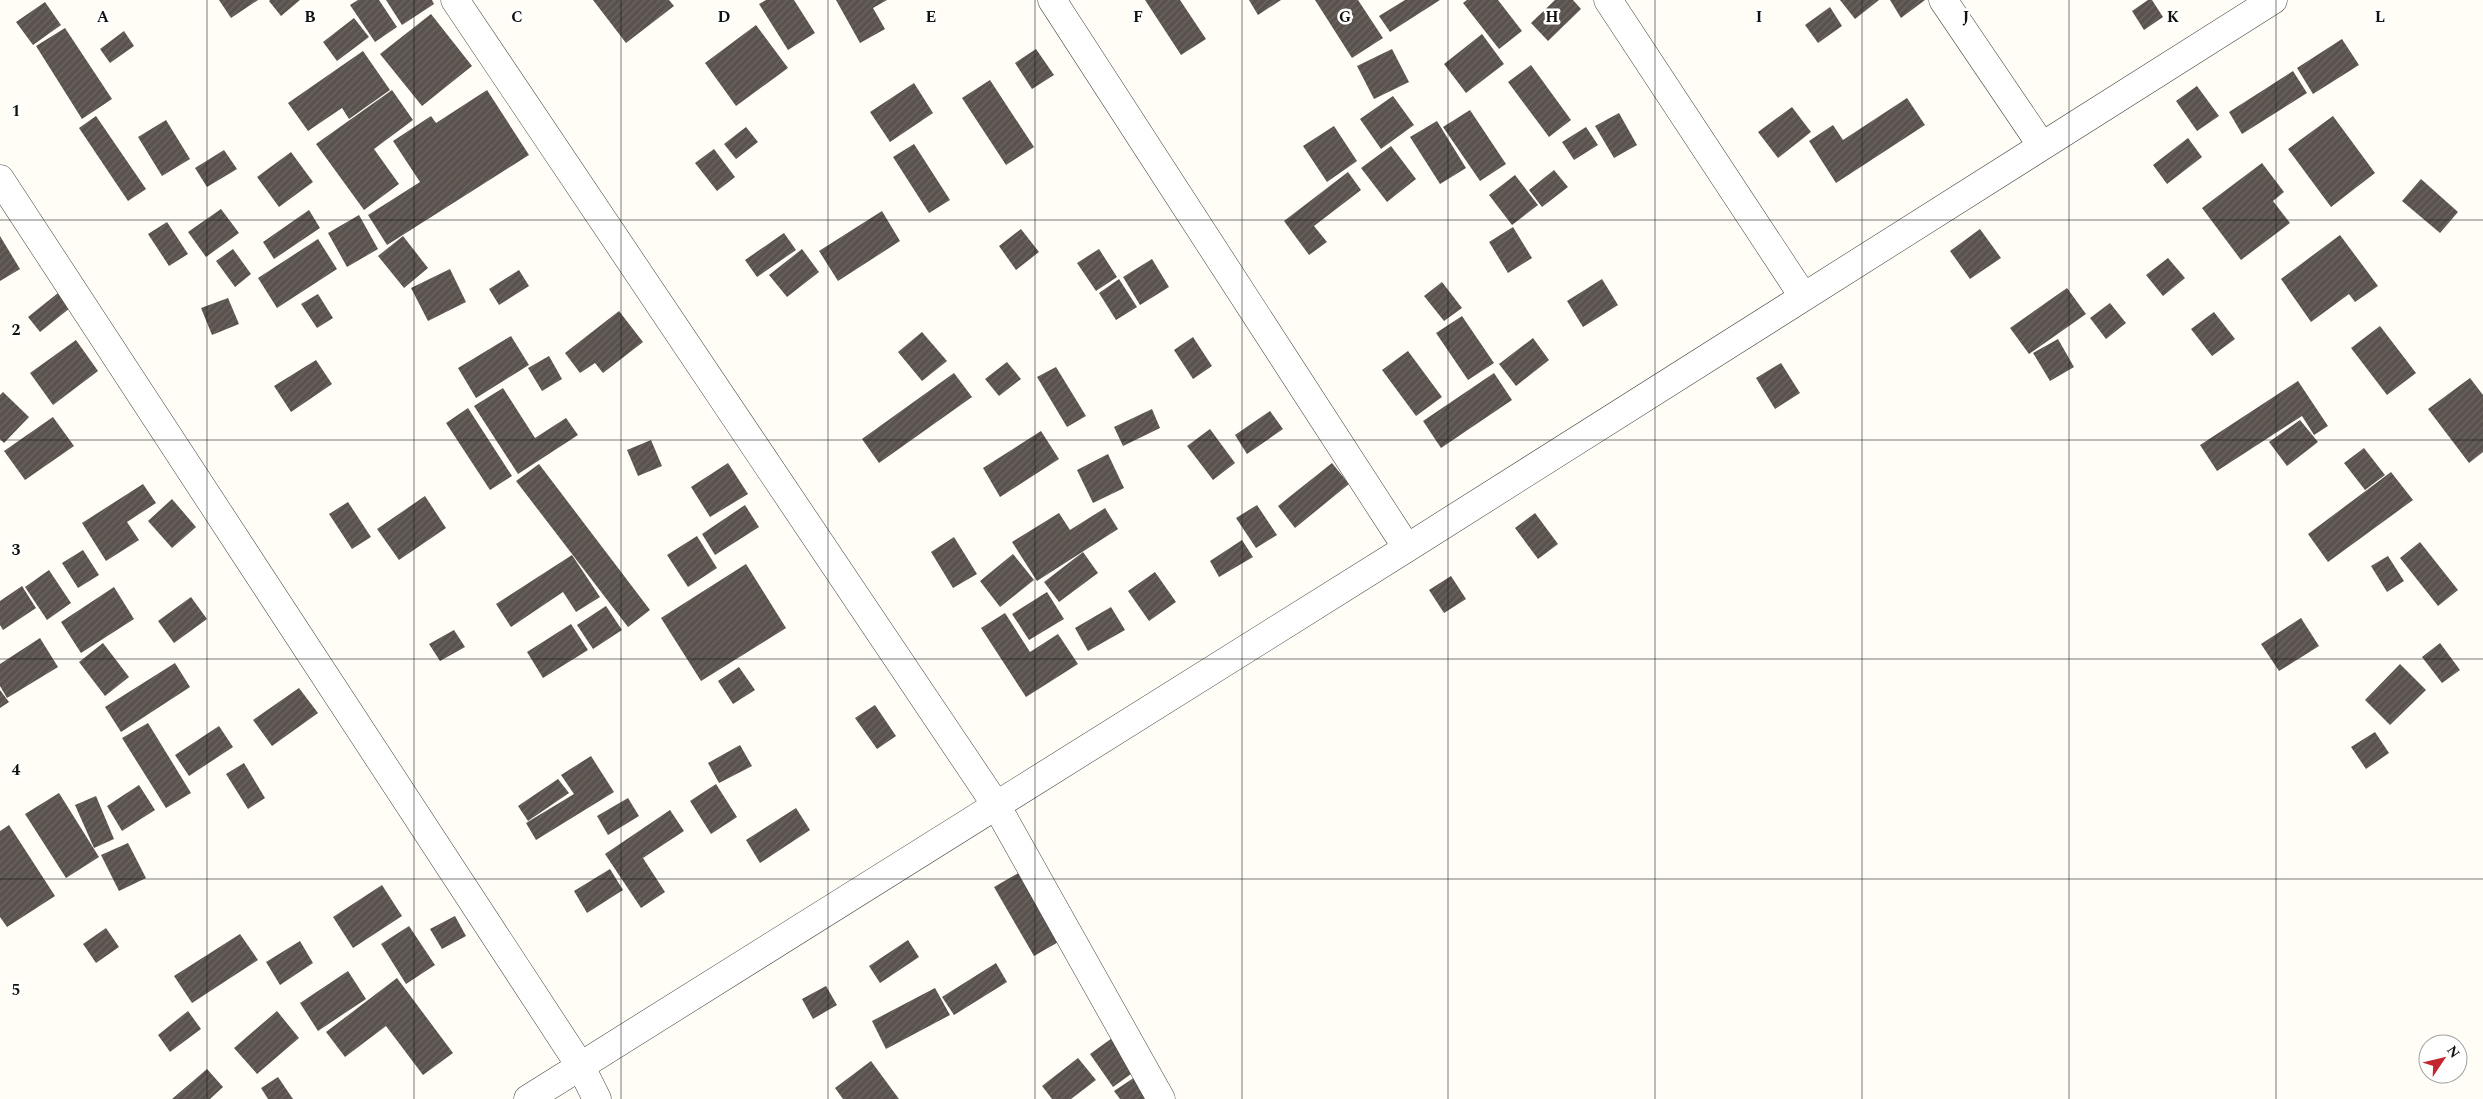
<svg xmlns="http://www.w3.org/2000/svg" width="2483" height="1099" font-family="Spectral,serif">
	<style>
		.building { fill: url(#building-hatch) }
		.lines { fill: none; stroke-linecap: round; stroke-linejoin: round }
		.minor-casing { stroke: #444; stroke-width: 29 }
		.minor { stroke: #fff; stroke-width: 28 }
		.grid { fill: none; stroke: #111; stroke-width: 1; stroke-opacity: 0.55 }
		.grid-label { font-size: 16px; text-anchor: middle; font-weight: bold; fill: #111; stroke: #fff; stroke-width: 5; stroke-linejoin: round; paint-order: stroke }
	</style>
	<defs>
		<pattern id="building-hatch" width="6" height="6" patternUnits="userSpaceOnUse" patternTransform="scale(1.25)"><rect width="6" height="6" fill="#5a524d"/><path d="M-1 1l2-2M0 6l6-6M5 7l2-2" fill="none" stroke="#6d6662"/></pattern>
	</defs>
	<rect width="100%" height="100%" fill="#fffdf5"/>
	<path class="building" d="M 219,0 L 258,0 L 231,18 Z
		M 270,0 L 300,0 L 281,16 L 269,1 Z
		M 358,0 L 379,0 L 397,27 L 375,42 L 350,5 Z
		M 386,0 L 432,0 L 434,4 L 402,25 Z
		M 593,0 L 669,0 L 674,6 L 626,43 Z
		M 766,0 L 794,0 L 815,33 L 788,50 L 759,4 Z
		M 836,0 L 887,0 L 873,8 L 885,29 L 860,43 Z
		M 1145,0 L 1180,0 L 1206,39 L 1181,55 Z
		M 1249,0 L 1281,0 L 1258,15 Z
		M 1315,0 L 1358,0 L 1383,38 L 1352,58 Z
		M 1405,0 L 1440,0 L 1390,32 L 1379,16 Z
		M 1467,0 L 1498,0 L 1522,31 L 1499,49 L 1463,3 Z
		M 1555,0 L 1573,0 L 1581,9 L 1548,41 L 1531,23 Z
		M 1840,0 L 1879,0 L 1855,19 Z
		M 1890,0 L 1925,0 L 1901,18 Z
		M 2148,0 L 2152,0 L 2163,17 L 2144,30 L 2132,11 Z
		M 45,2 L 61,25 L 33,45 L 16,22 Z
		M 1830,7 L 1842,26 L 1818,43 L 1805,25 Z
		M 431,14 L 472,66 L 422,106 L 380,54 Z
		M 354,18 L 369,37 L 337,61 L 323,42 Z
		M 756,25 L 788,68 L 736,106 L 705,63 Z
		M 65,28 L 112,99 L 82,119 L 36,46 Z
		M 124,31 L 134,46 L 110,63 L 100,49 Z
		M 1482,34 L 1504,64 L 1466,93 L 1444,64 Z
		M 2342,39 L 2359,65 L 2313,94 L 2297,68 Z
		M 1036,49 L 1054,75 L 1032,89 L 1015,63 Z
		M 1392,49 L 1409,82 L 1374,99 L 1357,66 Z
		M 363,51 L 390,90 L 349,119 L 342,108 L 308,131 L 288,103 Z
		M 1531,65 L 1571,120 L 1549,137 L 1508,82 Z
		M 2293,71 L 2307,93 L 2242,134 L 2229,112 Z
		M 990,80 L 1034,147 L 1006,165 L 962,98 Z
		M 914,83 L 933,113 L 890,142 L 870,112 Z
		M 2197,86 L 2219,116 L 2197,131 L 2176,101 Z
		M 392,90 L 413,120 L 374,149 L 399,184 L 364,210 L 316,144 Z
		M 487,90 L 529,155 L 387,245 L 368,215 L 420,182 L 393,141 L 431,116 L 436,123 Z
		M 1393,96 L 1414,125 L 1381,149 L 1360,119 Z
		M 1907,98 L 1925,125 L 1836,183 L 1809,141 L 1833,125 L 1843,140 Z
		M 1792,107 L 1811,132 L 1778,158 L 1758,132 Z
		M 1470,110 L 1506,164 L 1480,181 L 1443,127 Z
		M 1619,113 L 1637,145 L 1614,158 L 1595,126 Z
		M 96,116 L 146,189 L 128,201 L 79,128 Z
		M 2333,116 L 2375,173 L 2331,207 L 2288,149 Z
		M 166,120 L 190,159 L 162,176 L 138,137 Z
		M 1437,121 L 1466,168 L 1440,184 L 1410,137 Z
		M 1334,126 L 1357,161 L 1327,182 L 1303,146 Z
		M 746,127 L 758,142 L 736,159 L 724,144 Z
		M 1586,127 L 1598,145 L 1574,160 L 1562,142 Z
		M 2188,138 L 2202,157 L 2167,184 L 2153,165 Z
		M 914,144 L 950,200 L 929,213 L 893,157 Z
		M 1391,146 L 1416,179 L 1387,202 L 1361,168 Z
		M 714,149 L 735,177 L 717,191 L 695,163 Z
		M 224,150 L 237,169 L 207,187 L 195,168 Z
		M 291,152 L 313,182 L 279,207 L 257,177 Z
		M 2262,163 L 2284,192 L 2273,201 L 2290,223 L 2241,260 L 2202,208 Z
		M 1554,170 L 1568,187 L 1542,207 L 1529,190 Z
		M 1348,172 L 1361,190 L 1314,226 L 1327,242 L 1309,255 L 1284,221 Z
		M 1515,175 L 1538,205 L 1512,225 L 1489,195 Z
		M 2421,179 L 2458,212 L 2440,233 L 2402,201 Z
		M 221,209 L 239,233 L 206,257 L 188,232 Z
		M 309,210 L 320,228 L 274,259 L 263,242 Z
		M 882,211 L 900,241 L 838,281 L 819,251 Z
		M 359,215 L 378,249 L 347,267 L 328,233 Z
		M 167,222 L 188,254 L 169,266 L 148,234 Z
		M 1513,227 L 1532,258 L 1508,273 L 1489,242 Z
		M 1021,229 L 1039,252 L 1016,270 L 999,246 Z
		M 1980,229 L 2001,258 L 1970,279 L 1950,251 Z
		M 784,233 L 796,250 L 757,277 L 745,260 Z
		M 2340,235 L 2378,286 L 2355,302 L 2349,294 L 2311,322 L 2281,279 Z
		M 0,236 L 20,269 L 0,281 Z
		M 403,236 L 428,268 L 404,288 L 378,256 Z
		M 318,239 L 337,269 L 277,308 L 258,278 Z
		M 233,249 L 251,274 L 235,287 L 216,261 Z
		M 802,249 L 819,272 L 787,297 L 769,275 Z
		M 1099,249 L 1117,277 L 1096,291 L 1077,263 Z
		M 2168,258 L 2185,278 L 2163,296 L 2146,275 Z
		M 1152,259 L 1169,287 L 1140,305 L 1123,277 Z
		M 450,269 L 466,302 L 428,321 L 411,288 Z
		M 519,270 L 529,286 L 499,305 L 489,289 Z
		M 1119,279 L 1137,307 L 1116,320 L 1099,293 Z
		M 1602,279 L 1618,305 L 1583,327 L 1567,301 Z
		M 1442,282 L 1462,308 L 1444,321 L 1424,296 Z
		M 2067,288 L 2086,314 L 2029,354 L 2010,328 Z
		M 63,289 L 75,304 L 40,332 L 28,317 Z
		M 318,294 L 333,318 L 317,328 L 301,304 Z
		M 228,298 L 239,324 L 212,335 L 201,308 Z
		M 2110,303 L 2126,323 L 2106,339 L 2090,318 Z
		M 619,311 L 643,342 L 603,373 L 595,363 L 580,373 L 565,353 Z
		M 2214,312 L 2235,339 L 2212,356 L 2191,329 Z
		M 1462,316 L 1494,363 L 1468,380 L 1436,333 Z
		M 2380,326 L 2416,373 L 2387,395 L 2351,348 Z
		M 922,332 L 947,361 L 922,381 L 898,352 Z
		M 511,336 L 529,365 L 476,398 L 458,368 Z
		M 1193,337 L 1212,366 L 1193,379 L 1174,350 Z
		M 1533,338 L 1549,360 L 1516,386 L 1499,364 Z
		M 2058,339 L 2074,367 L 2050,381 L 2033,353 Z
		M 76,340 L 98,371 L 53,405 L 30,373 Z
		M 1408,351 L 1442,397 L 1416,416 L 1382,370 Z
		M 549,356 L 562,379 L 542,391 L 528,368 Z
		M 316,360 L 332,384 L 291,412 L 274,386 Z
		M 1007,362 L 1021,379 L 999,396 L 985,379 Z
		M 1781,363 L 1800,393 L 1775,409 L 1756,378 Z
		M 1056,367 L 1086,416 L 1067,427 L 1037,377 Z
		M 954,373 L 972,397 L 879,463 L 862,439 Z
		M 1494,373 L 1512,400 L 1441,448 L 1423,421 Z
		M 2470,378 L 2483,395 L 2483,452 L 2469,463 L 2428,409 Z
		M 2298,381 L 2328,426 L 2314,435 L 2302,416 L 2217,471 L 2200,445 Z
		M 503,388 L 535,438 L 566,418 L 578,435 L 518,474 L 474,406 Z
		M 3,392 L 29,417 L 4,443 L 0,439 L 0,395 Z
		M 468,408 L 512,476 L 490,490 L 446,423 Z
		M 1152,409 L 1160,428 L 1123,446 L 1114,427 Z
		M 1270,411 L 1283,429 L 1247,454 L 1235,435 Z
		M 53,417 L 74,446 L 25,480 L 4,451 Z
		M 2300,420 L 2318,442 L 2287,466 L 2269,442 Z
		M 1210,429 L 1235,463 L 1213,480 L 1187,446 Z
		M 1041,431 L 1059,459 L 1000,497 L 983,468 Z
		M 651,440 L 662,466 L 638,476 L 627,450 Z
		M 2364,448 L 2385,475 L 2365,490 L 2344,463 Z
		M 1108,454 L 1124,488 L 1093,503 L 1077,470 Z
		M 728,463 L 748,494 L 710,517 L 691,487 Z
		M 1332,463 L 1349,484 L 1295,528 L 1278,506 Z
		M 539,464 L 650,610 L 628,627 L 516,481 Z
		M 2391,472 L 2413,500 L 2328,562 L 2308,534 Z
		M 143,484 L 156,503 L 127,522 L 139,540 L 106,561 L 82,523 Z
		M 425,496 L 446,528 L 399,560 L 377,529 Z
		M 172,499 L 196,527 L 172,548 L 148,521 Z
		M 348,502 L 371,537 L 352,549 L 329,514 Z
		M 745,505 L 759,527 L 715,555 L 702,534 Z
		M 1257,505 L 1277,535 L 1256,548 L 1236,518 Z
		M 1105,508 L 1118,529 L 1037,581 L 1012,542 L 1059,513 L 1070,530 Z
		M 1535,513 L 1558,544 L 1538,559 L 1515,528 Z
		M 697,536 L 717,568 L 688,587 L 667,555 Z
		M 954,537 L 977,574 L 953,588 L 931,552 Z
		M 1242,540 L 1253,557 L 1219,577 L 1210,561 Z
		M 2420,542 L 2458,590 L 2438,606 L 2400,558 Z
		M 83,550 L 99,575 L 78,588 L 62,563 Z
		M 1083,552 L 1098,573 L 1059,602 L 1044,582 Z
		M 1013,554 L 1034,580 L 1000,607 L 980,581 Z
		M 572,555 L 600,597 L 576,612 L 563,592 L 511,627 L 496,604 Z
		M 2388,556 L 2404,581 L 2387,592 L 2371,566 Z
		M 746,564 L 786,628 L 701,681 L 661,618 Z
		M 49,570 L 71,603 L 47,620 L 25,587 Z
		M 1155,572 L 1176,602 L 1149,621 L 1128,591 Z
		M 1451,576 L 1466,599 L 1444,613 L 1429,590 Z
		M 22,586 L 36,608 L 3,630 L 0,625 L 0,601 Z
		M 114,587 L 134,619 L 81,653 L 61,622 Z
		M 1047,592 L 1064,619 L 1029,640 L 1012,614 Z
		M 191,597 L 207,619 L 174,643 L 158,621 Z
		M 606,606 L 622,630 L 593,649 L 577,625 Z
		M 1111,607 L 1125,630 L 1088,651 L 1075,628 Z
		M 1005,613 L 1030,652 L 1058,634 L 1078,664 L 1026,697 L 981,628 Z
		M 2301,618 L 2319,646 L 2279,671 L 2261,644 Z
		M 571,624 L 588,650 L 543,678 L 527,652 Z
		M 454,630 L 465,647 L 440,661 L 429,644 Z
		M 40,638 L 58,667 L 7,698 L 0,686 L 0,664 Z
		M 103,643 L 129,677 L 105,696 L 79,662 Z
		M 2440,643 L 2460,670 L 2442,683 L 2422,657 Z
		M 175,663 L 190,687 L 121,732 L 105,707 Z
		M 2400,664 L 2426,690 L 2390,725 L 2365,700 Z
		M 739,667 L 755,690 L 733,704 L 718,681 Z
		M 299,688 L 318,713 L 272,746 L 253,720 Z
		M 0,690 L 9,702 L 0,708 Z
		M 875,705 L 896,736 L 877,749 L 855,718 Z
		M 148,723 L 191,793 L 166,808 L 122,738 Z
		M 219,726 L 233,747 L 189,776 L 175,755 Z
		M 2375,732 L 2389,753 L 2366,769 L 2351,747 Z
		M 740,745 L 752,766 L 719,783 L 708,763 Z
		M 591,756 L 614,792 L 536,840 L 526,823 L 574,794 L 561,775 Z
		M 244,763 L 265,798 L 248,809 L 226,774 Z
		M 558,779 L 569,793 L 528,821 L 518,806 Z
		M 716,784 L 737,817 L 711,834 L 690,801 Z
		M 139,785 L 155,810 L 122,831 L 107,806 Z
		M 59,793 L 99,857 L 66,878 L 25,814 Z
		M 96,796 L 114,839 L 94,848 L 75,805 Z
		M 628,798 L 639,816 L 608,835 L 597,816 Z
		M 796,808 L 810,830 L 760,863 L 746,840 Z
		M 670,810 L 684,831 L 643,858 L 665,892 L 641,908 L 605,854 Z
		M 9,825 L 55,896 L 7,927 L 0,917 L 0,831 Z
		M 128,843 L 146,878 L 119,891 L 101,855 Z
		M 1027,868 L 1067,937 L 1034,956 L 994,887 Z
		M 610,869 L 623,890 L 587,913 L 574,891 Z
		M 382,885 L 402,916 L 353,948 L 333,917 Z
		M 455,916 L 466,936 L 442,949 L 430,929 Z
		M 409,926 L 435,965 L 406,984 L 381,944 Z
		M 106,928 L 119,947 L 96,963 L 83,944 Z
		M 240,934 L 258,960 L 192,1003 L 174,976 Z
		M 908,940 L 919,957 L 880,983 L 869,966 Z
		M 300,941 L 313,963 L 280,985 L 266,962 Z
		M 996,963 L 1007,982 L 954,1015 L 942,997 Z
		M 348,971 L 366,999 L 318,1031 L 300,1003 Z
		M 397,978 L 453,1053 L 423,1075 L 386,1026 L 345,1057 L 326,1032 Z
		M 826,986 L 837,1005 L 813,1019 L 802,999 Z
		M 935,988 L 950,1015 L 886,1049 L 872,1021 Z
		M 188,1011 L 201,1029 L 170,1052 L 158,1035 Z
		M 277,1011 L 299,1038 L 257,1074 L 234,1048 Z
		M 1115,1036 L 1138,1069 L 1113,1087 L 1090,1054 Z
		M 1078,1058 L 1096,1080 L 1071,1099 L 1052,1099 L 1042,1086 Z
		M 871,1061 L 899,1099 L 843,1099 L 835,1088 Z
		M 207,1069 L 223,1087 L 210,1099 L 172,1099 Z
		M 1138,1075 L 1154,1099 L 1120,1099 L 1114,1091 Z
		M 278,1077 L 293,1099 L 268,1099 L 261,1088 Z"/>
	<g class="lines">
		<defs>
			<path id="minor" d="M 455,0 L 996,805 L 1161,1099
				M 1052,0 L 1407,548
				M 1608,0 L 1803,296
				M 1943,0 L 2042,146
				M 0,179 L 581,1067 L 597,1099
				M 528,1099 L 1407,548 L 2273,0"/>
		</defs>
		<use href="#minor" class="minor-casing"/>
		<use href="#minor" class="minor"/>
	</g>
	<path class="grid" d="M 207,0 L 207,1099M 414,0 L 414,1099M 621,0 L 621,1099M 828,0 L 828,1099M 1035,0 L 1035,1099M 1242,0 L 1242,1099M 1448,0 L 1448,1099M 1655,0 L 1655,1099M 1862,0 L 1862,1099M 2069,0 L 2069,1099M 2276,0 L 2276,1099M 0,220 L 2483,220M 0,440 L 2483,440M 0,659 L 2483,659M 0,879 L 2483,879"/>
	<g class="grid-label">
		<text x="103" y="22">A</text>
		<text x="310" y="22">B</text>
		<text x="517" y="22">C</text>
		<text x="724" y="22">D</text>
		<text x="931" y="22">E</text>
		<text x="1138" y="22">F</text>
		<text x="1345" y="22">G</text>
		<text x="1552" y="22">H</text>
		<text x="1759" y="22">I</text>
		<text x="1966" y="22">J</text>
		<text x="2173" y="22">K</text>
		<text x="2380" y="22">L</text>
		<text x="16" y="116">1</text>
		<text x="16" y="335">2</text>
		<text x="16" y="555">3</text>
		<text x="16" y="775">4</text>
		<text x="16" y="995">5</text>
	</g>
	<g transform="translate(2443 1059) rotate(55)"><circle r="24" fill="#ffffff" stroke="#a0a0a0"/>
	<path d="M0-4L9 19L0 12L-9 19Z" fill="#c4262e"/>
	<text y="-8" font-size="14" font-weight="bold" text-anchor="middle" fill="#111111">N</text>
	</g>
</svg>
